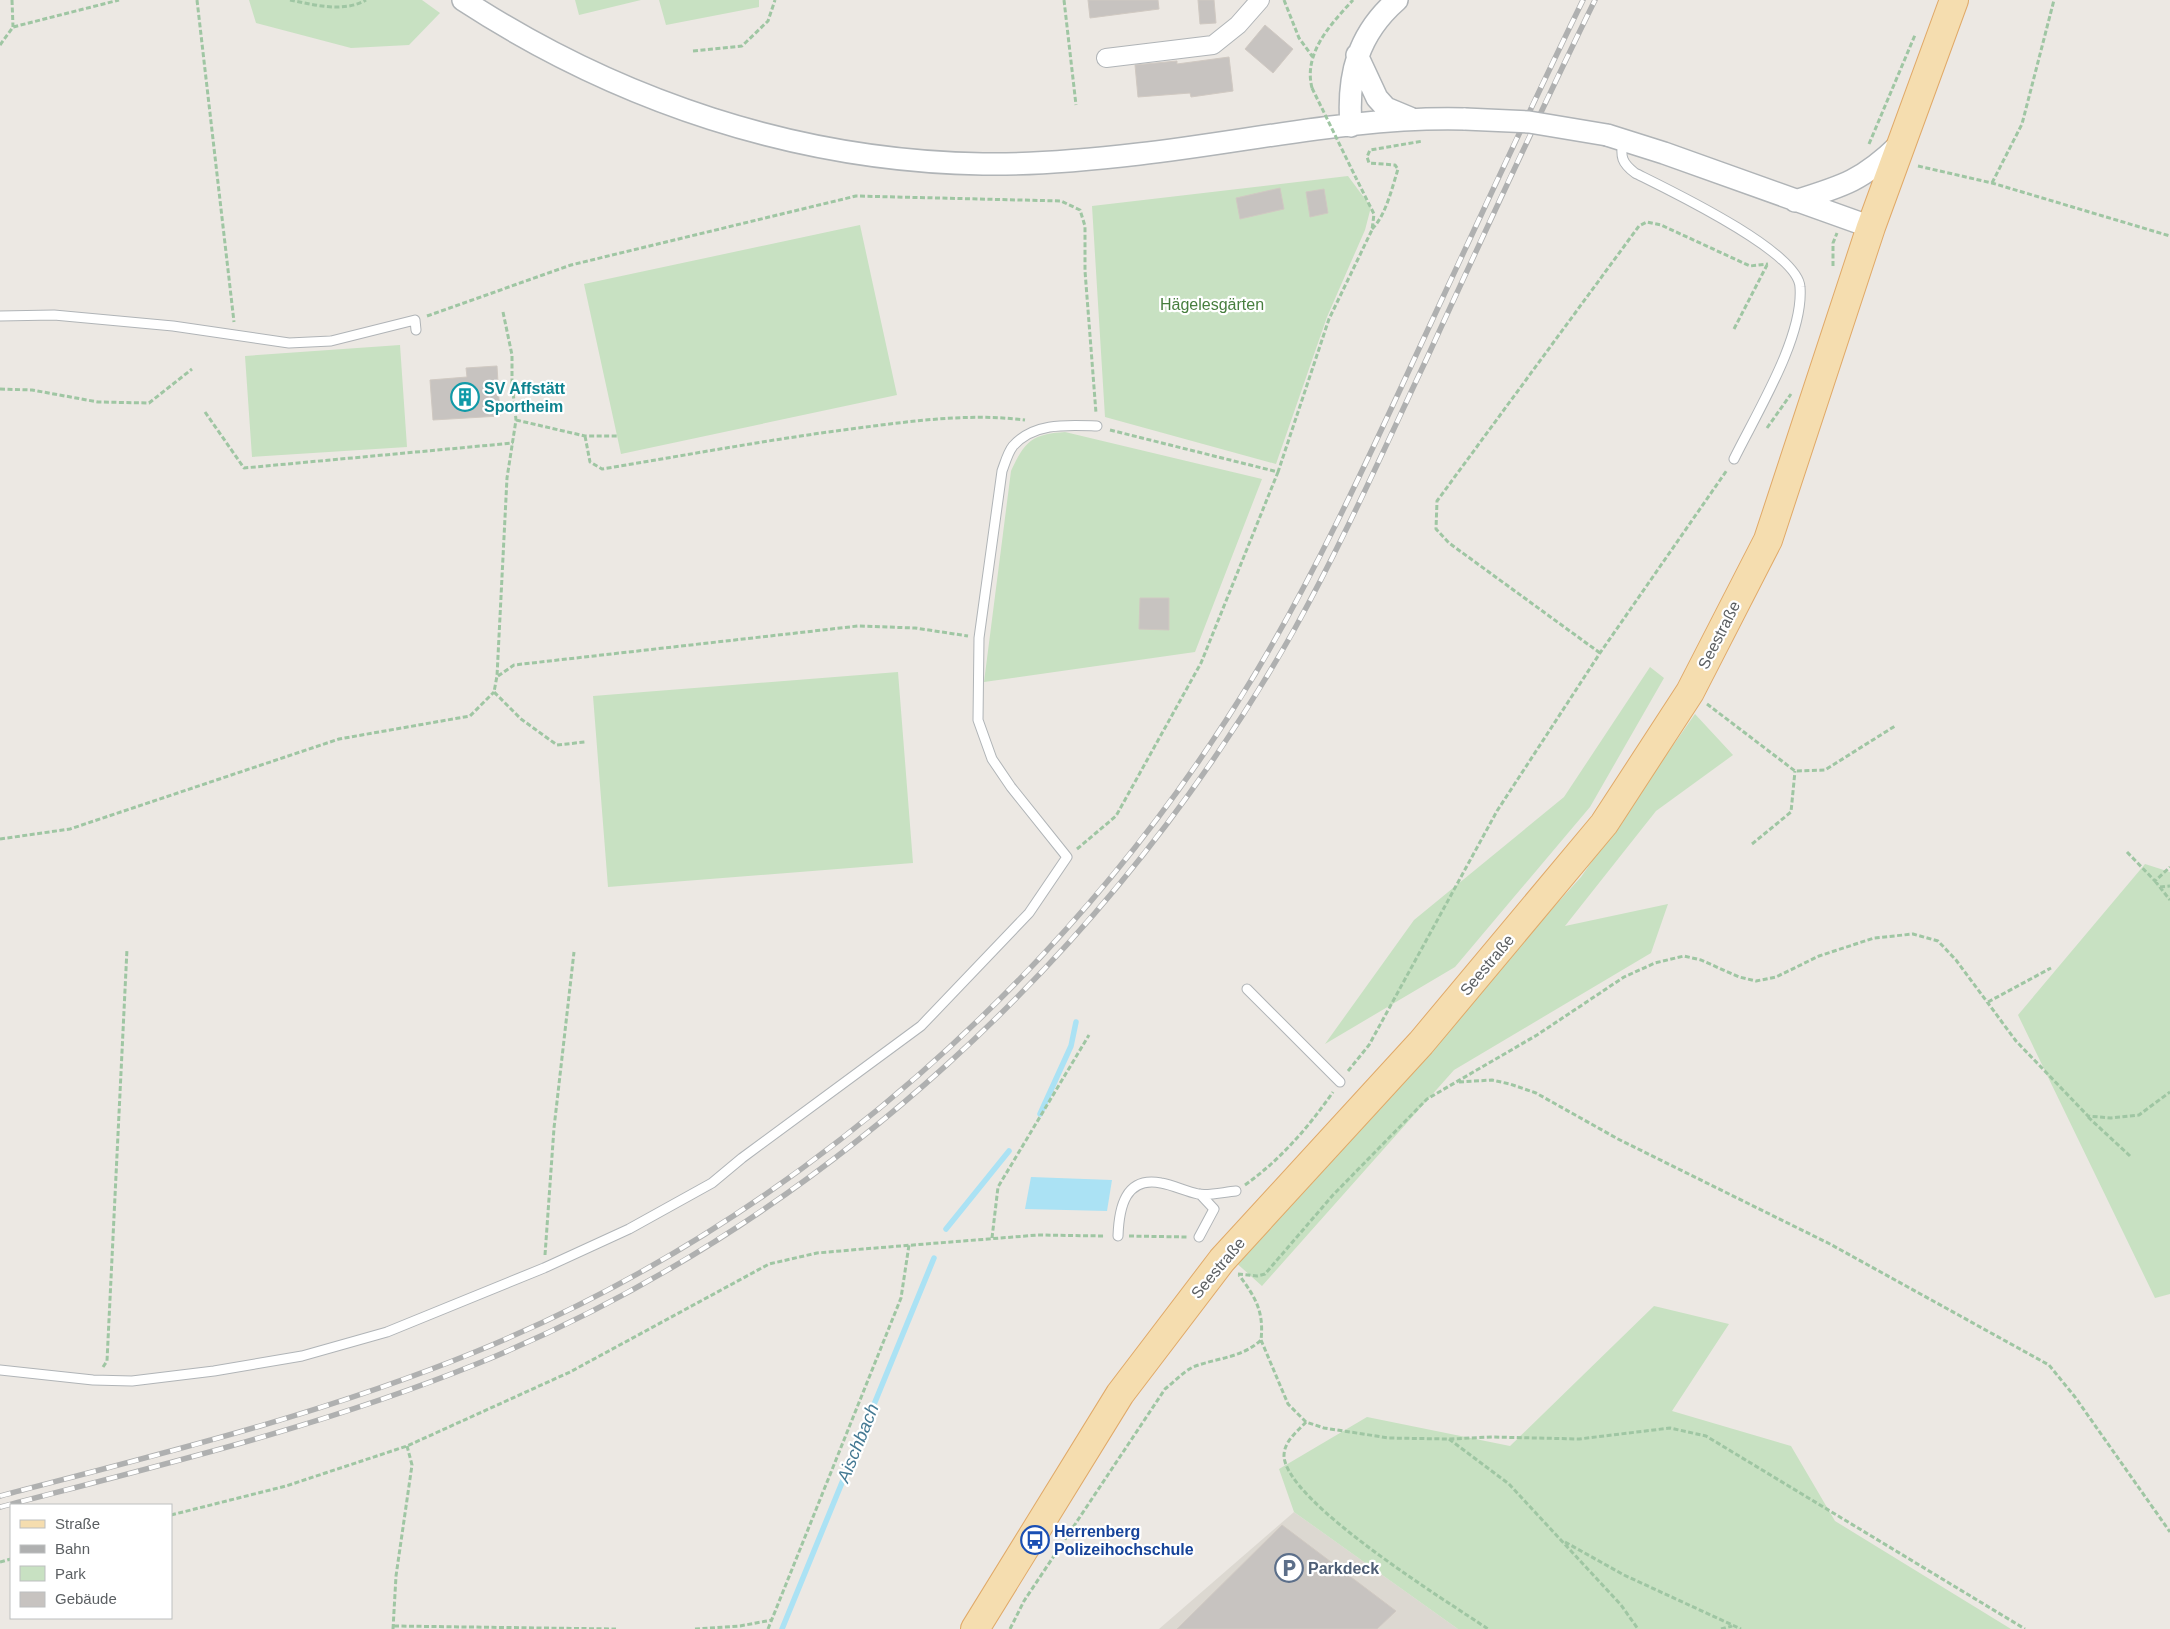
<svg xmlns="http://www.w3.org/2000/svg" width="2170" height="1629" font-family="Arial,sans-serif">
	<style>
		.education { fill: #dcd8d1 }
		.green { fill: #c8e1c2 }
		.water { fill: #abe2f4 }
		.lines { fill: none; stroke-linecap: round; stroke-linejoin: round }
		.stream { stroke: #abe2f4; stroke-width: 5.5 }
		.building { fill: #c7c3c0; stroke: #d0c9c2 }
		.service-casing { stroke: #b0b4b7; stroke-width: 11 }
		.minor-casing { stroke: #b0b4b7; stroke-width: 20 }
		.tertiary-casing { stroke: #b0b4b7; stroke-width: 24 }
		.primary-casing { stroke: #e0a968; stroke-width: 30 }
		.path { stroke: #9fc6a3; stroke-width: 3; stroke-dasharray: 5 2.5; stroke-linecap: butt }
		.service { stroke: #fff; stroke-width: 9 }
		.minor { stroke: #fff; stroke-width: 18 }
		.tertiary { stroke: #fff; stroke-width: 21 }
		.primary { stroke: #f5ddaf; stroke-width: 28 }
		.rail-casing { stroke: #afb0b0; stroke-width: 5.5 }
		.rail { stroke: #fff; stroke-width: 4; stroke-dasharray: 11; stroke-linecap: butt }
		.tertiary-bridge-casing { stroke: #b0b4b7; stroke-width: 24; stroke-linecap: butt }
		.path-bridge { stroke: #9fc6a3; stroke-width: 3; stroke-dasharray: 5 2.5; stroke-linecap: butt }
		.tertiary-bridge { stroke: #fff; stroke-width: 21 }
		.labels { text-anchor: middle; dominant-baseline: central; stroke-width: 4.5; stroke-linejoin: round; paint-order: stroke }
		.park-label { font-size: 16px; fill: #477e3e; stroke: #fff }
		.culture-label { font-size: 16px; font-weight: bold; fill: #0d838f; stroke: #fff; text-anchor: start }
		.street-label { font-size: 16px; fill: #5b5f62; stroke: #fff }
		.transit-label { font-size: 16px; font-weight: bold; fill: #164399; stroke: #fff; text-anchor: start }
		.service-label { font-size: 16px; font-weight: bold; fill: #4e5e75; stroke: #fff; text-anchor: start }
		.water-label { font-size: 18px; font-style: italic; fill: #447993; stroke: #fff }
	</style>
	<rect width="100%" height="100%" fill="#ece8e3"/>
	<path class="education" d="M 1294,1512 L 1458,1629 L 1159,1629 Z"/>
	<path class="green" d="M 249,0 L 422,0 L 440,13 L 409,45 L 351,48 L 256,23 Z
		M 575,0 L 641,0 L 579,15 Z
		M 659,0 L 759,0 L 759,7 L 666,25 Z
		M 1348,176 L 1371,207 L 1365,230 L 1327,317 L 1276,464 L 1105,417 L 1092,206 Z
		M 860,225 L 897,395 L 621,454 L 584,284 Z
		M 400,345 L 407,447 L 252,457 L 245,356 Z
		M 1065,432 L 1262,479 L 1195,652 L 984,682 L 1011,471 C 1025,441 1032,434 1065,432 Z
		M 1650,667 L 1664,678 L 1590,807 L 1455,967 L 1325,1044 L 1414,920 L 1564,797 Z
		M 898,672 L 913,863 L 608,887 L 593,696 Z
		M 1695,714 L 1733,755 L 1656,811 L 1565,926 L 1668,904 L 1651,953 L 1454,1070 L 1262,1286 L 1233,1260 L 1581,877 Z
		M 2145,864 L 2170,872 L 2170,1294 L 2155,1298 L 2018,1015 Z
		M 1654,1306 L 1729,1324 L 1672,1411 L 1791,1446 L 1835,1521 L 2011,1629 L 1458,1629 L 1294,1512 L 1279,1469 L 1367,1417 L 1510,1446 Z"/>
	<path class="water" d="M 1031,1177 L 1112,1180 L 1107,1211 L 1025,1209 Z"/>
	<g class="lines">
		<path class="stream" d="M 1040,1114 L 1071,1046 L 1076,1022
			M 946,1229 L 1009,1151
			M 782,1629 L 934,1258"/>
	</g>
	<path class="building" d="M 1088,0 L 1158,0 L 1159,9 L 1090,18 Z
		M 1198,0 L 1214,0 L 1216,23 L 1200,24 Z
		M 1265,25 L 1293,49 L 1273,73 L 1245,49 Z
		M 1229,57 L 1233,91 L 1191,97 L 1190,93 L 1138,97 L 1135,65 L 1177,61 L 1177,64 Z
		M 1280,188 L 1284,209 L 1240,219 L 1236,198 Z
		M 1324,189 L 1328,213 L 1310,217 L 1306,192 Z
		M 497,366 L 500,416 L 433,420 L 430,380 L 467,377 L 466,368 Z
		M 1140,598 L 1169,598 L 1169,630 L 1139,629 Z
		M 1282,1525 L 1396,1611 L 1377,1629 L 1177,1629 Z"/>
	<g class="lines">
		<defs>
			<path id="service" d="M 1623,140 C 1620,157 1622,163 1635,173 C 1667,189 1798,251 1800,287 C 1804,337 1756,414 1734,459
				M 0,316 L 54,315 L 173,326 L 289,343 L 331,341 L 415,320 L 416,330
				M 1247,989 L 1340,1082
				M 1118,1236 C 1119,1208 1125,1176 1161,1183 C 1173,1185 1185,1191 1198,1194 C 1209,1196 1224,1192 1236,1191
				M 1199,1237 L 1214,1209 L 1200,1194
				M 0,1370 L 93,1380 L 132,1381 L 214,1371 L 302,1356 L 387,1332 L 544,1268 L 629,1229 L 712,1183 L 742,1158 L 921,1026 L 1029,913 L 1067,857 L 1011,787 L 992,759 L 978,720 L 979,638 L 1002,471 C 1005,463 1008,452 1013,446 C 1034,422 1068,425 1097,426"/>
			<path id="minor" d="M 1106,58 L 1213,45 L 1238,25 L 1260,0"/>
			<path id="tertiary" d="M 463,0 C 618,101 797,161 983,164 C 1035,165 1087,160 1139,154 C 1247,142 1356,116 1465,119
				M 1357,55 L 1377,98 L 1386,108 L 1410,118
				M 1351,126 C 1347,75 1358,34 1397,0
				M 1607,135 L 1664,153 L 1871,227
				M 1795,201 C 1844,186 1863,180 1900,144"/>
			<path id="primary" d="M 975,1629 L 1120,1394 L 1222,1260 L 1421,1043 L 1604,824 L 1690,692 L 1768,540 L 1871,227 L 1954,0"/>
		</defs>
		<use href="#service" class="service-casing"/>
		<use href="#minor" class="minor-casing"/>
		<use href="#tertiary" class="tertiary-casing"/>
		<use href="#primary" class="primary-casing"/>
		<path class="path" d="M 12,0 L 13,27
			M 197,0 L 234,322
			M 290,0 C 315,5 343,13 366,0
			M 1064,0 L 1076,105
			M 1284,0 L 1299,38 L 1312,56
			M 0,45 L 13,27 L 119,0
			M 693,51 L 742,46 L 768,21 L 775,0
			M 1312,88 C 1303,53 1331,24 1353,0
			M 1869,144 L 1915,35
			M 1918,166 L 1992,183 L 2170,236
			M 1992,183 L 2022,124 L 2054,0
			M 1372,229 C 1386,215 1392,188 1398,169 L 1395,165 L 1369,163 L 1367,157 L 1370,150 L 1423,141
			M 1833,266 L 1833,243 L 1837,233
			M 503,312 L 512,355 L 512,382 L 516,420 L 507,478 L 497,676 L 494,692 L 521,719 L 557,745 L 585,742
			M 427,316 L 571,265 L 856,196 L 1061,201 L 1080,210 L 1085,226 L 1085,271 L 1096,413
			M 1734,329 L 1767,265
			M 0,389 L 32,390 L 98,402 L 149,403 L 192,369
			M 205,412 L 244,468 L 513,443
			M 516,420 L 585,436 L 617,436
			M 1767,428 L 1791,394
			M 1110,430 L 1278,472 L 1329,319 L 1372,230 L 1374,214 L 1356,178
			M 585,436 L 590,462 L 602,469 C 687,455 772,439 858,428 C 913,421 969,413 1025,420
			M 1600,653 L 1449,543 L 1436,529 L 1437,501 L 1639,226 L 1647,222 L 1661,225 L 1750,266 L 1768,264
			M 498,676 L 514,665 L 858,626 L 915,628 L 968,636
			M 1707,704 L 1795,771 L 1825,770 L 1895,726
			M 0,839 L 70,829 L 339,739 L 470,716 L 494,692
			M 1752,844 L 1791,812 L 1795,771
			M 1077,849 L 1116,816 L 1201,663 L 1278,472
			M 2127,852 L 2155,881 L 2170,867
			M 2155,881 L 2170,900
			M 2160,887 L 2170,886
			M 1988,1002 L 2051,968
			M 1348,1071 L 1369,1045 L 1497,811 L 1600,653 L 1727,470
			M 1459,1082 L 1492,1080 L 1510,1084 L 1536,1093 L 1618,1139 L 1830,1244 L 2049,1365 L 2075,1397 L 2170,1532
			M 2088,1117 L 2130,1156
			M 1245,1185 C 1280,1160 1308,1128 1333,1092
			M 1129,1236 L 1188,1237
			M 992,1238 L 998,1187 L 1089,1035
			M 545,1255 L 554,1128 L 574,952
			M 1238,1274 L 1257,1276 L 1265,1274 L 1333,1195 L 1427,1099 L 1537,1035 L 1624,977 L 1655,963 L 1684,956 L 1701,960 L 1739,977 L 1756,981 L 1776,977 L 1819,956 L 1874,938 L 1913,934 L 1938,941 L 1956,960 L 2016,1041 L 2088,1116 L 2111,1118 L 2139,1115 L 2170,1092
			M 1261,1340 L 1288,1404 L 1306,1422 L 1324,1428 L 1389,1438 L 1449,1439 L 1492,1437 L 1579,1439 L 1670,1428 L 1706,1436 L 2025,1629
			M 103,1367 L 107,1361 L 127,949
			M 1306,1422 C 1297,1432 1284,1441 1284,1456 C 1286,1502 1448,1602 1488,1629
			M 1449,1439 L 1509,1484 L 1621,1605 L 1638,1629
			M 171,1515 L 286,1486 L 407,1446 L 570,1372 L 769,1264 L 817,1253 L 863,1249 L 1038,1235 L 1105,1236
			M 1565,1542 L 1624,1575 L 1741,1629
			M 0,1562 L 11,1559
			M 394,1626 L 616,1629
			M 393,1629 L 396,1576 L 412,1465 L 407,1446
			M 695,1629 L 740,1626 L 772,1620
			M 768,1629 L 901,1298 L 909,1245
			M 1010,1629 L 1024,1601 L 1165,1389 C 1174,1382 1183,1372 1193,1367 C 1216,1358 1242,1358 1261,1340 C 1264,1312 1256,1298 1239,1275
			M 1721,1629 L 1732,1626"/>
		<use href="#service" class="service"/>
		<use href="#minor" class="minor"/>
		<use href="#tertiary" class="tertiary"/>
		<use href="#primary" class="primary"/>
		<defs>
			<path id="rail" d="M 0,1496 C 160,1454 321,1415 475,1352 C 796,1221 1076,971 1255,674 C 1314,575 1363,470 1411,366 C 1468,243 1524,121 1583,0
				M 0,1507 C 161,1465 324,1426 479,1363 C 823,1222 1112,952 1294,630 C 1343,542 1384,449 1427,358 C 1482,238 1537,118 1595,0"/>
		</defs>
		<use href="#rail" class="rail-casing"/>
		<use href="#rail" class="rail"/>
		<defs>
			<path id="tertiary-bridge" d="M 1465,119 L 1529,122 L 1607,135"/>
		</defs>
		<use href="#tertiary-bridge" class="tertiary-bridge-casing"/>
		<path class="path-bridge" d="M 1312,88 L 1356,178"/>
		<use href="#tertiary-bridge" class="tertiary-bridge"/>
	</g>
	<defs>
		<symbol id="building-ring" viewBox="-11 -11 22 22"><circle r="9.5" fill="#fff" stroke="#0f9aa8" stroke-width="1.5"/><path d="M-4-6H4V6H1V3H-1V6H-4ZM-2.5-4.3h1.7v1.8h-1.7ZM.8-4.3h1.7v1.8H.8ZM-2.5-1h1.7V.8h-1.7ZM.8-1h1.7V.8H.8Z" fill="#0f9aa8"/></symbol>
		<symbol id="bus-ring" viewBox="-11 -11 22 22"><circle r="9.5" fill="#fff" stroke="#1a4fb4" stroke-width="1.5"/><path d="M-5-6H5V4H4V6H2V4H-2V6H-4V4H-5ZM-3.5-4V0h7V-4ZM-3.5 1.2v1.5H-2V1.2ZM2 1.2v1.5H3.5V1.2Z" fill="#1a4fb4"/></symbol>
		<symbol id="parking-ring" viewBox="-11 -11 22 22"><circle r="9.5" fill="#fff" stroke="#5c6f8a" stroke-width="1.5"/><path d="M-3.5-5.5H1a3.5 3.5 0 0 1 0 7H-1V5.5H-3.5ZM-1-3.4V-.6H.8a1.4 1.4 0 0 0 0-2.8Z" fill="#5c6f8a"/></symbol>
	</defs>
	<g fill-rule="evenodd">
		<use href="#building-ring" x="449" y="381" width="32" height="32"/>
		<use href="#bus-ring" x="1019" y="1524" width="32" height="32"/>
		<use href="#parking-ring" x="1273" y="1552" width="32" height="32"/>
	</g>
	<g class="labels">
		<g class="park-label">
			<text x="1212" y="304">Hägelesgärten</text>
		</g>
		<g class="culture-label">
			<text x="484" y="388">SV Affstätt<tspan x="484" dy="18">Sportheim</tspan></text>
		</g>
		<g class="street-label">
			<text transform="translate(1719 635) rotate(-63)">Seestraße</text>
			<text transform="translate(1487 965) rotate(-50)">Seestraße</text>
			<text transform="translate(1218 1268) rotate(-50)">Seestraße</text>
		</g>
		<g class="transit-label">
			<text x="1054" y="1531">Herrenberg<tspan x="1054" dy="18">Polizeihochschule</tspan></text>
		</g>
		<g class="service-label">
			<text x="1308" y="1568">Parkdeck</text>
		</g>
		<g class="water-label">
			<text transform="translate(858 1443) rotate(-68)">Aischbach</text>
		</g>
	</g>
	<rect x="10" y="1504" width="162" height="115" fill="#ffffff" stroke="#bdbfc0"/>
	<rect x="20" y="1520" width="25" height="8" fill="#f5ddaf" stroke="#bdbfc0"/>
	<text x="55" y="1529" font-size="15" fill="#5b5f62">Straße</text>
	<rect x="20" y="1545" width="25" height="8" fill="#afb0b0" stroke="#bdbfc0"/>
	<text x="55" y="1554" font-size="15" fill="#5b5f62">Bahn</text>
	<rect x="20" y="1566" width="25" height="15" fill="#c8e1c2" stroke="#bdbfc0"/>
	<text x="55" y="1579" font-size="15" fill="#5b5f62">Park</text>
	<rect x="20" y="1592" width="25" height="15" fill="#c7c3c0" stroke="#bdbfc0"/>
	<text x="55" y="1604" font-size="15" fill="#5b5f62">Gebäude</text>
</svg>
